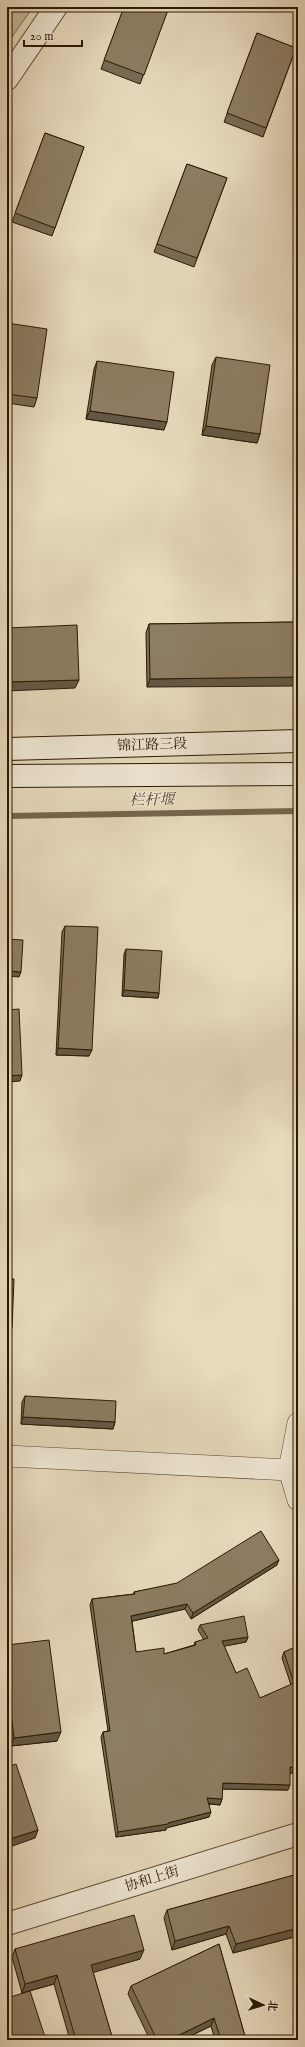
<svg xmlns="http://www.w3.org/2000/svg" width="305" height="2047" font-family="'IM FELL English','Noto Serif SC',serif">
	<style>
		.green { fill: #c7b99d; stroke: #796950 }
		.lines { fill: none; stroke-linecap: round; stroke-linejoin: round }
		.stream { stroke: #75654c; stroke-width: 6 }
		.minor-casing { stroke: #5a4931; stroke-width: 22 }
		.tertiary-casing { stroke: #5a4931; stroke-width: 24 }
		.secondary-casing { stroke: #2b1902; stroke-width: 24 }
		.minor { stroke: #efe7d4; stroke-width: 21 }
		.tertiary { stroke: #efe7d4; stroke-width: 22 }
		.secondary { stroke: #efe7d4; stroke-width: 22 }
		.wall { fill: #796c55; stroke: #2b1902 }
		.shaded-wall { fill: #635845; stroke: #2b1902 }
		.building { fill: #8d7d63; stroke: #2b1902 }
		.labels { text-anchor: middle; dominant-baseline: central; stroke-width: 3; stroke-linejoin: round; paint-order: stroke }
		.street-label { font-size: 14px; fill: #2b1902; stroke: #efe7d4 }
		.water-label { font-size: 15px; font-style: italic; fill: #5d4c33; stroke: #efe7d4 }
	</style>
	<rect width="100%" height="100%" fill="#e7dabd"/>
	<filter id="stains"><feTurbulence type="fractalNoise" baseFrequency=".005" numOctaves="4"/><feColorMatrix values="0 0 0 0 .2 0 0 0 0 .09 0 0 0 0 .02 0 0 0 .5 -.17"/></filter>
	<radialGradient id="worn" r=".72"><stop offset=".6" stop-color="#630" stop-opacity="0"/><stop offset="1" stop-color="#630" stop-opacity=".3"/></radialGradient>
	<path class="green" d="M 7,7 L 33,7 L 7,44 Z"/>
	<g class="lines">
		<path class="stream" d="M 7,816 L 298,811"/>
		<defs>
			<path id="minor" d="M 298,1423 L 289,1470 L 298,1500
				M 7,1456 L 289,1470"/>
			<path id="tertiary" d="M 7,79 L 56,7
				M 7,1924 L 298,1834"/>
			<path id="secondary" d="M 7,749 L 298,741
				M 7,776 L 298,774"/>
		</defs>
		<use href="#minor" class="minor-casing"/>
		<use href="#tertiary" class="tertiary-casing"/>
		<use href="#secondary" class="secondary-casing"/>
		<use href="#minor" class="minor"/>
		<use href="#tertiary" class="tertiary"/>
		<use href="#secondary" class="secondary"/>
	</g>
	<path class="wall" d="M 124,7 L 169,7 L 140,84 L 101,69 Z
		M 257,33 L 296,48 L 263,137 L 224,122 Z
		M 45,133 L 84,147 L 52,236 L 12,222 Z
		M 187,164 L 227,178 L 194,267 L 154,252 Z
		M 7,323 L 37,398 L 34,407 L 7,403 Z
		M 216,357 L 260,434 L 257,443 L 202,435 L 212,365 Z
		M 97,361 L 164,430 L 86,419 L 94,369 Z
		M 298,622 L 147,687 L 146,633 L 149,624 Z
		M 65,926 L 89,1056 L 56,1055 L 62,932 Z
		M 126,949 L 159,993 L 158,998 L 122,996 L 124,954 Z
		M 25,1396 L 115,1422 L 113,1429 L 21,1424 L 22,1402 Z
		M 277,1565 L 191,1619 L 185,1609 L 132,1621 L 136,1652 L 164,1654 L 194,1645 L 195,1642 L 204,1640 L 198,1630 L 200,1625 L 248,1637 L 246,1642 L 224,1646 L 236,1673 L 260,1698 L 291,1685 L 282,1658 L 284,1652 L 298,1646 L 297,1773 L 290,1773 L 288,1790 L 222,1789 L 222,1799 L 220,1805 L 209,1804 L 209,1817 L 166,1828 L 166,1830 L 116,1837 L 101,1737 L 103,1732 L 108,1731 L 90,1605 L 92,1599 L 134,1594 L 134,1592 Z
		M 7,1645 L 57,1741 L 11,1746 L 7,1714 Z
		M 298,1874 L 298,1936 L 233,1953 L 226,1934 L 172,1950 L 164,1918 L 167,1910 Z
		M 219,1944 L 246,2040 L 215,2040 L 211,2026 L 182,2040 L 150,2040 L 128,1994 L 131,1986 Z
		M 15,1949 L 140,1959 L 93,1972 L 113,2040 L 70,2040 L 54,1984 L 22,1993 L 12,1957 Z"/>
	<path class="shaded-wall" d="M 90,411 L 167,422 L 164,430 L 86,419 Z
		M 206,426 L 260,434 L 257,443 L 202,435 Z
		M 298,677 L 298,686 L 147,687 L 150,679 Z
		M 79,680 L 75,688 L 7,691 L 7,682 Z
		M 7,971 L 21,972 L 19,977 L 7,976 Z
		M 124,990 L 159,993 L 158,998 L 122,996 Z
		M 58,1048 L 92,1050 L 89,1056 L 56,1055 Z
		M 22,1075 L 20,1081 L 7,1082 L 7,1076 Z
		M 7,1328 L 12,1328 L 10,1333 L 7,1333 Z
		M 23,1417 L 115,1422 L 113,1429 L 21,1424 Z
		M 279,1560 L 277,1565 L 191,1619 L 193,1613 Z
		M 187,1604 L 185,1609 L 129,1622 L 131,1616 Z
		M 248,1637 L 246,1642 L 220,1647 L 222,1641 Z
		M 61,1732 L 57,1741 L 11,1746 L 14,1738 Z
		M 290,1767 L 298,1768 L 297,1773 L 288,1773 Z
		M 223,1783 L 290,1785 L 288,1790 L 221,1789 Z
		M 207,1798 L 222,1799 L 220,1805 L 205,1803 Z
		M 211,1812 L 209,1817 L 166,1828 L 166,1830 L 116,1837 L 118,1832 L 168,1823 Z
		M 38,1830 L 35,1838 L 7,1848 L 7,1840 Z
		M 229,1926 L 226,1934 L 172,1950 L 175,1941 Z
		M 298,1928 L 298,1936 L 233,1953 L 236,1944 Z
		M 144,1950 L 140,1959 L 88,1974 L 91,1965 Z
		M 57,1975 L 54,1984 L 22,1993 L 25,1984 Z
		M 214,2018 L 211,2026 L 182,2040 L 169,2040 Z"/>
	<path class="building" d="M 124,7 L 169,7 L 144,75 L 104,60 Z
		M 257,33 L 296,48 L 266,128 L 227,113 Z
		M 45,133 L 84,147 L 55,228 L 15,213 Z
		M 187,164 L 227,178 L 197,258 L 157,244 Z
		M 7,323 L 47,329 L 37,398 L 7,394 Z
		M 216,357 L 270,365 L 260,434 L 206,426 Z
		M 97,361 L 174,372 L 167,422 L 90,411 Z
		M 298,622 L 298,677 L 150,679 L 149,624 Z
		M 77,625 L 79,680 L 7,682 L 7,628 Z
		M 65,926 L 98,927 L 92,1050 L 58,1048 Z
		M 7,939 L 23,940 L 21,972 L 7,971 Z
		M 126,949 L 162,951 L 159,993 L 124,990 Z
		M 19,1009 L 22,1075 L 7,1076 L 7,1010 Z
		M 7,1279 L 14,1279 L 12,1328 L 7,1328 Z
		M 25,1396 L 116,1401 L 115,1422 L 23,1417 Z
		M 261,1531 L 279,1560 L 193,1613 L 187,1604 L 131,1616 L 136,1652 L 164,1648 L 164,1654 L 196,1645 L 195,1642 L 208,1638 L 200,1625 L 244,1616 L 248,1637 L 222,1641 L 236,1673 L 247,1668 L 260,1698 L 294,1683 L 284,1652 L 298,1646 L 298,1768 L 290,1767 L 290,1785 L 223,1783 L 222,1799 L 207,1798 L 211,1812 L 168,1823 L 168,1824 L 118,1832 L 103,1732 L 110,1731 L 92,1599 L 135,1594 L 134,1592 L 177,1583 Z
		M 49,1640 L 61,1732 L 14,1738 L 8,1685 L 7,1685 L 7,1645 Z
		M 16,1764 L 38,1830 L 7,1840 L 7,1767 Z
		M 298,1874 L 298,1928 L 236,1944 L 229,1926 L 175,1941 L 167,1910 Z
		M 134,1915 L 144,1950 L 91,1965 L 113,2040 L 76,2040 L 57,1975 L 25,1984 L 15,1949 Z
		M 219,1944 L 246,2040 L 221,2040 L 214,2018 L 169,2040 L 157,2040 L 131,1986 Z
		M 30,1991 L 46,2040 L 7,2040 L 7,1998 Z"/>
	<g class="labels">
		<g class="street-label">
			<text transform="translate(152 745) rotate(-2)">锦江路三段</text>
			<text transform="translate(152 1879) rotate(-17)">协和上街</text>
		</g>
		<g class="water-label">
			<text transform="translate(152 800) rotate(-1)">栏杆堰</text>
		</g>
	</g>
	<rect width="305" height="2047" fill="none" stroke="#e7dabd" stroke-width="24"/>
	<rect x="8" y="8" width="289" height="2031" fill="none" stroke="#2b1902" stroke-width="2"/>
	<rect x="12" y="12" width="281" height="2023" fill="none" stroke="#2b1902"/>
	<g transform="translate(263 2005) rotate(94)" stroke="#efe7d4" stroke-width="3" paint-order="stroke">
	<path d="M0-3L7 15L0 10L-7 15Z" fill="#2b1902"/>
	<text y="-6" font-size="11" font-weight="bold" text-anchor="middle" fill="#2b1902">北</text>
	</g>
	<path d="M24 40v6h58v-6" fill="none" stroke="#2b1902" stroke-width="2"/>
	<text x="30" y="40" font-size="12" fill="#2b1902" stroke="#efe7d4" stroke-width="3" paint-order="stroke">20 m</text>
	<rect width="100%" height="100%" filter="url(#stains)"/>
	<rect width="100%" height="100%" fill="url(#worn)"/>
</svg>
